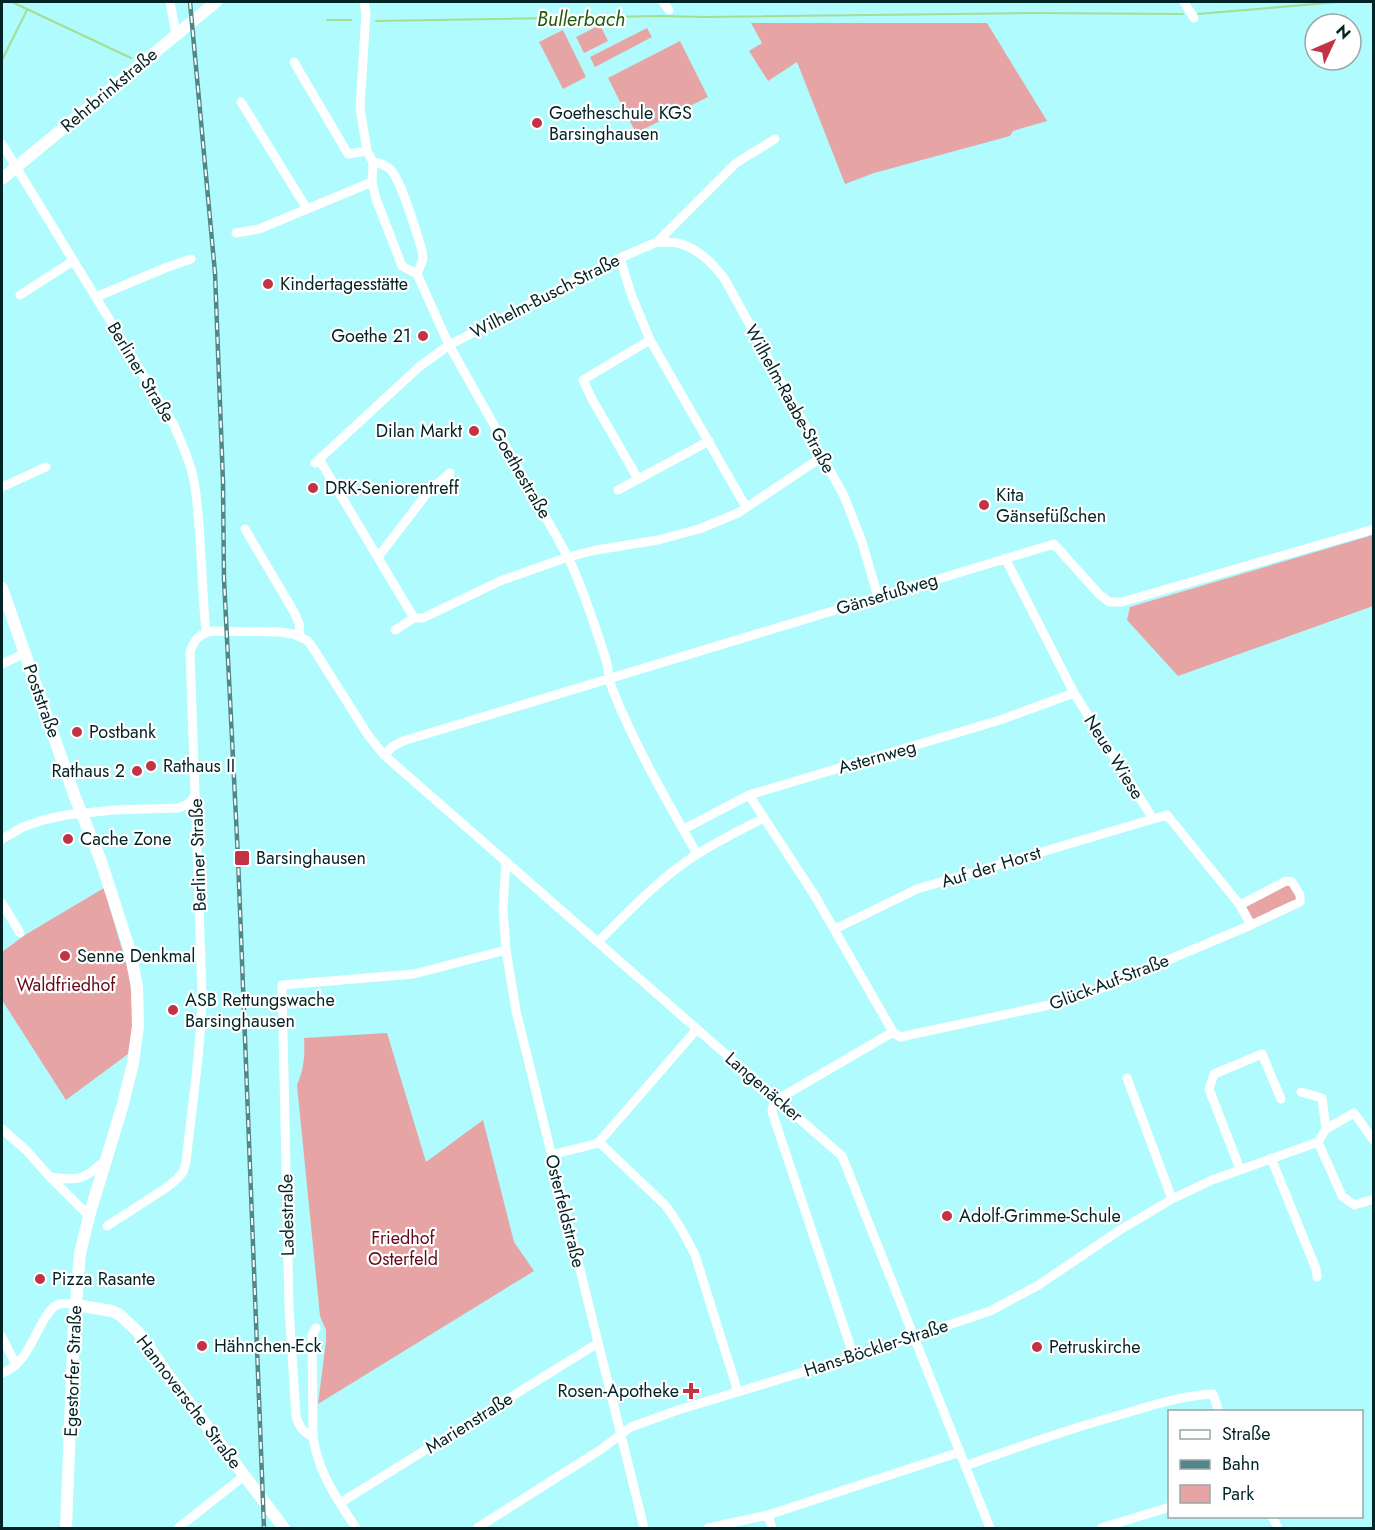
<svg xmlns="http://www.w3.org/2000/svg" width="1375" height="1530" font-family="Jost,sans-serif">
	<style>
		.green { fill: #e7a4a4 }
		.lines { fill: none; stroke-linecap: round; stroke-linejoin: round }
		.stream { stroke: #a3de92; stroke-width: 2 }
		.street { stroke: #fff; stroke-width: 9 }
		.secondary { stroke: #fff; stroke-width: 12 }
		.rail-casing { stroke: #528789; stroke-width: 4.5 }
		.rail { stroke: #fff; stroke-width: 2; stroke-dasharray: 7; stroke-linecap: butt }
		.poi-dot { fill: #c33245; stroke: #fff; stroke-width: 2 }
		.labels { text-anchor: middle; dominant-baseline: central; stroke-width: 4.5; stroke-linejoin: round; paint-order: stroke }
		.street-label { font-size: 18px; fill: #032426; stroke: #fff }
		.poi-label { font-size: 18px; fill: #032426; stroke: #fff; text-anchor: start }
		.park-label { font-size: 18px; fill: #640a1a; stroke: #fff }
		.water-label { font-size: 20px; font-style: italic; fill: #22590b; stroke: #fff }
	</style>
	<rect width="100%" height="100%" fill="#affbfe"/>
	<path class="green" d="M 751,23 L 987,23 L 1047,121 L 1013,131 L 1010,136 L 874,173 L 845,184 L 797,62 L 768,81 L 749,51 L 762,43 Z
		M 600,25 L 608,41 L 584,53 L 576,37 Z
		M 647,28 L 652,37 L 595,67 L 590,57 Z
		M 563,30 L 586,77 L 563,89 L 539,42 Z
		M 680,41 L 708,97 L 636,133 L 608,78 Z
		M 1373,535 L 1373,606 L 1178,676 L 1127,620 L 1130,607 Z
		M 1292,882 L 1300,902 L 1251,925 L 1240,905 Z
		M 104,888 L 130,977 L 133,1023 L 128,1054 L 66,1100 L 2,1000 L 2,952 L 25,935 Z
		M 387,1033 L 426,1162 L 483,1120 L 514,1242 L 534,1271 L 318,1404 L 326,1341 L 326,1330 L 320,1316 L 297,1085 C 304,1069 305,1055 304,1038 Z"/>
	<g class="lines">
		<path class="stream" d="M 12,2 L 131,58
			M 1198,14 L 1339,2
			M 327,20 L 351,20
			M 376,21 L 661,16 L 705,17 L 1029,13 L 1183,14
			M 2,60 L 27,10"/>
		<path class="street" d="M 170,2 L 176,34
			M 364,2 L 366,13 L 360,108 L 367,151 L 373,162 L 372,182 L 376,199 L 402,266 L 417,274 L 449,345 L 568,557 C 584,591 595,625 606,660 C 609,670 609,681 613,691 C 636,748 667,801 697,854
			M 663,2 L 669,10
			M 1184,2 L 1194,18
			M 294,62 L 348,154 L 367,151
			M 241,102 L 307,209
			M 2,144 L 174,425 C 182,445 192,465 195,487 C 202,535 201,584 206,632
			M 373,162 C 380,163 385,165 390,169 C 402,181 416,232 422,250 L 423,259 L 417,274
			M 236,233 L 259,229 L 372,182
			M 657,242 C 664,242 671,242 677,243 C 697,247 712,263 724,278 L 844,496 L 862,542 L 878,597
			M 620,258 L 631,294 L 650,340 L 746,507
			M 20,295 L 73,261
			M 96,297 L 165,268 L 191,259
			M 319,459 L 414,618 L 395,630
			M 315,463 L 419,367 L 449,345 L 620,258 L 657,242 L 736,163 L 775,139
			M 638,479 L 592,399 L 583,380 L 650,340
			M 2,487 L 46,467
			M 618,490 L 709,441
			M 245,529 L 294,612 L 299,623 L 300,637
			M 378,557 L 428,492 L 450,473
			M 1005,558 L 1074,693 L 1153,819 L 1167,815 L 1240,905 L 1251,925
			M 414,618 L 423,618 L 500,581 L 568,557 L 596,550 L 658,540 L 699,529 L 738,513 L 822,457
			M 2,664 L 25,653
			M 384,755 L 392,747 L 403,741 L 1054,544 L 1099,594 L 1109,602 L 1122,602 L 1374,529
			M 749,795 L 815,896 L 893,1032 L 900,1037 L 1045,1006 L 1085,995 L 1251,925 L 1300,902 L 1300,895 L 1292,882 L 1286,881 L 1240,905
			M 684,829 L 749,795 L 1000,720 L 1074,693
			M 2,839 L 23,827 L 43,820 L 66,815 L 114,810 L 178,808 C 187,805 191,803 195,795
			M 506,861 L 503,908 L 506,950 L 516,1011 L 644,1528
			M 2,903 L 20,933
			M 835,929 L 917,889 L 1153,819
			M 598,942 C 626,914 654,884 687,861 C 711,844 738,831 764,818
			M 1127,1078 L 1172,1199
			M 2,1129 L 26,1150 L 50,1177 L 89,1216
			M 1326,1129 L 1354,1113 L 1374,1141
			M 599,1142 L 665,1205 C 677,1220 686,1237 695,1255 L 738,1392
			M 1318,1142 L 1342,1196 L 1354,1205 L 1374,1199
			M 551,1155 L 595,1144 L 599,1142 L 697,1029
			M 1271,1158 L 1316,1269 L 1317,1277
			M 1240,1169 L 1209,1089 L 1214,1074 L 1262,1054 L 1281,1099
			M 50,1177 C 81,1181 82,1180 106,1160
			M 107,1226 L 166,1188 L 177,1179 L 183,1172 L 186,1162 C 192,1105 201,1050 202,992 L 190,652 C 194,640 200,633 213,631 L 280,632 L 293,634 L 308,641 L 313,648 L 368,735 L 384,755 L 842,1156 L 990,1528
			M 316,1328 L 312,1335 L 313,1437 C 319,1475 336,1497 356,1528
			M 2,1337 L 16,1365
			M 854,1357 L 772,1112 L 773,1105 L 778,1099 L 893,1032
			M 2,1373 C 27,1364 33,1335 47,1315 C 50,1311 52,1307 57,1305 C 62,1302 70,1304 76,1305
			M 313,1437 C 303,1432 299,1427 296,1416 L 289,1307 L 282,985 L 414,974 L 506,950
			M 965,1466 C 1017,1447 1069,1429 1123,1414 C 1153,1405 1180,1396 1213,1394 L 1219,1412
			M 340,1503 L 598,1343
			M 768,1515 L 772,1528
			M 1272,1516 L 1278,1528
			M 178,1528 L 244,1476
			M 477,1528 L 600,1450 L 631,1427 L 678,1410 L 866,1353 L 990,1311 L 1037,1286 L 1120,1230 L 1172,1199 L 1212,1180 L 1318,1142 L 1326,1129 L 1322,1098 L 1301,1092
			M 708,1528 L 768,1515 L 960,1452
			M 1101,1528 L 1170,1507"/>
		<path class="secondary" d="M 2,179 L 216,2
			M 2,588 L 75,797 L 101,861 L 130,951 L 137,987 L 138,1026 L 133,1063 L 123,1104 L 89,1216 L 80,1254 L 74,1326 L 66,1528
			M 76,1305 L 112,1311 L 120,1315 L 138,1332 L 169,1376 L 284,1528"/>
		<defs>
			<path id="rail" d="M 190,2 L 215,273 L 223,482 L 224,579 L 238,858 L 264,1528"/>
		</defs>
		<use href="#rail" class="rail-casing"/>
		<use href="#rail" class="rail"/>
	</g>
	<g class="poi-dot">
		<circle cx="537" cy="123" r="6"/>
		<circle cx="268" cy="284" r="6"/>
		<circle cx="423" cy="336" r="6"/>
		<circle cx="474" cy="431" r="6"/>
		<circle cx="313" cy="488" r="6"/>
		<circle cx="984" cy="505" r="6"/>
		<circle cx="77" cy="732" r="6"/>
		<circle cx="151" cy="766" r="6"/>
		<circle cx="137" cy="771" r="6"/>
		<circle cx="68" cy="839" r="6"/>
		<rect x="234" y="850" width="16" height="16" rx="3"/>
		<circle cx="65" cy="956" r="6"/>
		<circle cx="173" cy="1010" r="6"/>
		<circle cx="947" cy="1216" r="6"/>
		<circle cx="40" cy="1279" r="6"/>
		<circle cx="202" cy="1346" r="6"/>
		<circle cx="1037" cy="1347" r="6"/>
		<path d="M688 1382h6v6h6v6h-6v6h-6v-6h-6v-6h6z"/>
	</g>
	<g class="labels">
		<g class="street-label">
			<text transform="translate(109 90) rotate(-40)">Rehrbrinkstraße</text>
			<text transform="translate(545 296) rotate(-27)">Wilhelm-Busch-Straße</text>
			<text transform="translate(141 372) rotate(59)">Berliner Straße</text>
			<text transform="translate(790 399) rotate(61)">Wilhelm-Raabe-Straße</text>
			<text transform="translate(521 473) rotate(60)">Goethestraße</text>
			<text transform="translate(887 594) rotate(-17)">Gänsefußweg</text>
			<text transform="translate(42 701) rotate(70)">Poststraße</text>
			<text transform="translate(877 757) rotate(-16)">Asternweg</text>
			<text transform="translate(1114 757) rotate(58)">Neue Wiese</text>
			<text transform="translate(198 855) rotate(-92)">Berliner Straße</text>
			<text transform="translate(991 867) rotate(-17)">Auf der Horst</text>
			<text transform="translate(1109 982) rotate(-21)">Glück-Auf-Straße</text>
			<text transform="translate(764 1087) rotate(41)">Langenäcker</text>
			<text transform="translate(565 1211) rotate(76)">Osterfeldstraße</text>
			<text transform="translate(287 1215) rotate(-91)">Ladestraße</text>
			<text transform="translate(876 1348) rotate(-18)">Hans-Böckler-Straße</text>
			<text transform="translate(73 1371) rotate(-88)">Egestorfer Straße</text>
			<text transform="translate(189 1402) rotate(53)">Hannoversche Straße</text>
			<text transform="translate(469 1423) rotate(-32)">Marienstraße</text>
		</g>
		<g class="poi-label">
			<text x="549" y="113">Goetheschule KGS<tspan x="549" dy="21">Barsinghausen</tspan></text>
			<text x="280" y="284">Kindertagesstätte</text>
			<text x="411" y="336" text-anchor="end">Goethe 21</text>
			<text x="462" y="431" text-anchor="end">Dilan Markt</text>
			<text x="325" y="488">DRK-Seniorentreff</text>
			<text x="996" y="495">Kita<tspan x="996" dy="21">Gänsefüßchen</tspan></text>
			<text x="89" y="732">Postbank</text>
			<text x="163" y="766">Rathaus II</text>
			<text x="125" y="771" text-anchor="end">Rathaus 2</text>
			<text x="80" y="839">Cache Zone</text>
			<text x="256" y="858">Barsinghausen</text>
			<text x="77" y="956">Senne Denkmal</text>
			<text x="185" y="1000">ASB Rettungswache<tspan x="185" dy="21">Barsinghausen</tspan></text>
			<text x="959" y="1216">Adolf-Grimme-Schule</text>
			<text x="52" y="1279">Pizza Rasante</text>
			<text x="214" y="1346">Hähnchen-Eck</text>
			<text x="1049" y="1347">Petruskirche</text>
			<text x="679" y="1391" text-anchor="end">Rosen-Apotheke</text>
		</g>
		<g class="park-label">
			<text x="66" y="985">Waldfriedhof</text>
			<text x="403" y="1238">Friedhof<tspan x="403" dy="21">Osterfeld</tspan></text>
		</g>
		<g class="water-label">
			<text x="581" y="19">Bullerbach</text>
		</g>
	</g>
	<rect width="1375" height="1530" fill="none" stroke="#032426" stroke-width="6"/>
	<rect x="1168" y="1410" width="195" height="108" fill="#ffffff" stroke="#9aa7a8" stroke-width="1.5"/>
	<rect x="1180" y="1430" width="30" height="9" fill="#ffffff" stroke="#9aa7a8" stroke-width="1.5"/>
	<text x="1222" y="1440" font-size="18" fill="#032426">Straße</text>
	<rect x="1180" y="1460" width="30" height="9" fill="#528789" stroke="#9aa7a8" stroke-width="1.5"/>
	<text x="1222" y="1470" font-size="18" fill="#032426">Bahn</text>
	<rect x="1180" y="1485" width="30" height="18" fill="#e7a4a4" stroke="#9aa7a8" stroke-width="1.5"/>
	<text x="1222" y="1500" font-size="18" fill="#032426">Park</text>
	<g transform="translate(1333 42) rotate(46)"><circle r="28" fill="#ffffff" stroke="#9aa7a8" stroke-width="1.5"/>
	<path d="M0-4.5L10 22L0 15L-10 22Z" fill="#c33245"/>
	<text y="-9" font-size="16" font-weight="bold" text-anchor="middle" fill="#032426">N</text>
	</g>
</svg>
